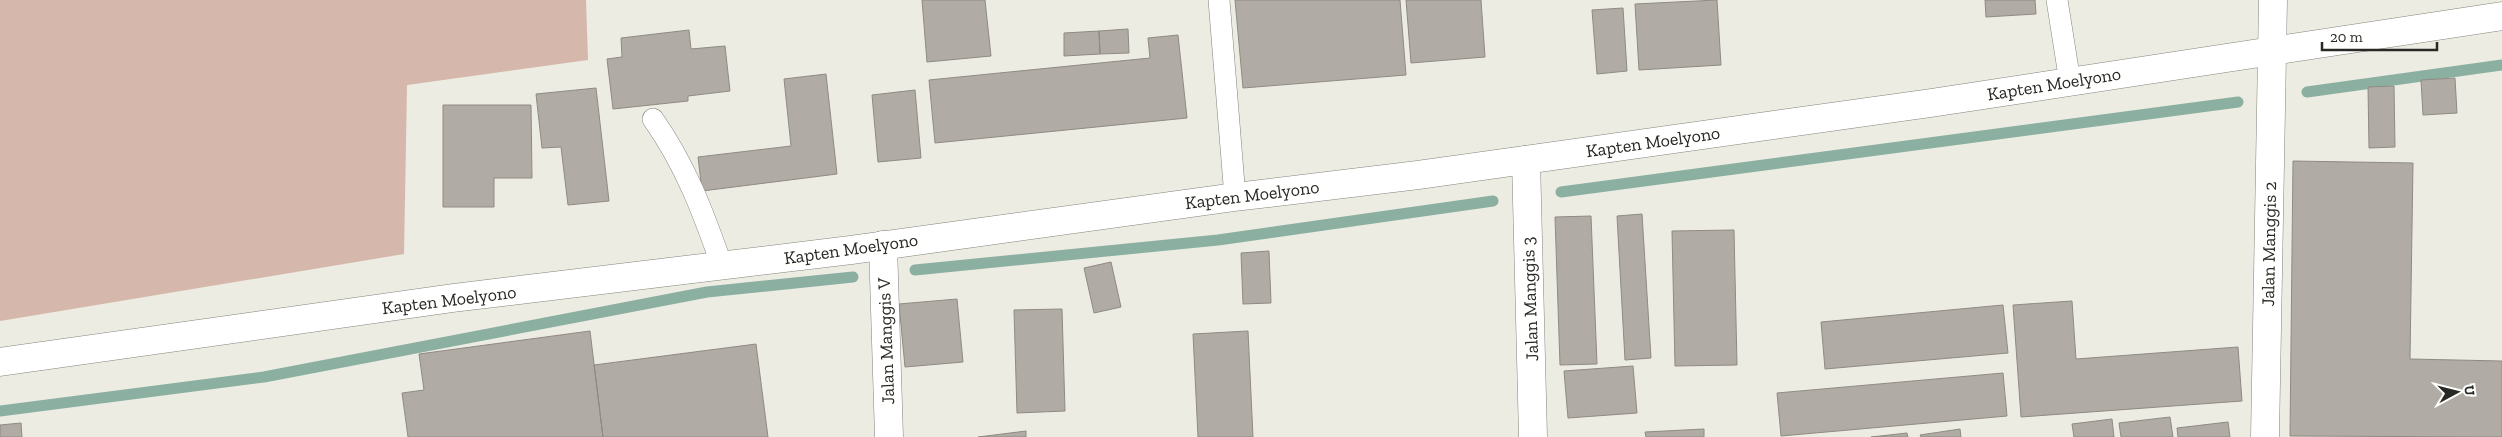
<svg xmlns="http://www.w3.org/2000/svg" width="2502" height="437" font-family="'Zilla Slab',serif">
	<style>
		.green { fill: #d5b7ab }
		.lines { fill: none; stroke-linecap: round; stroke-linejoin: round }
		.stream { stroke: #8bb0a1; stroke-width: 11 }
		.building { fill: #b0aba4; stroke: #908a84 }
		.service-casing { stroke: #84847c; stroke-width: 22 }
		.minor-casing { stroke: #84847c; stroke-width: 29 }
		.tertiary-casing { stroke: #84847c; stroke-width: 29 }
		.service { stroke: #fff; stroke-width: 21 }
		.minor { stroke: #fff; stroke-width: 28 }
		.tertiary { stroke: #fff; stroke-width: 28 }
		.labels { text-anchor: middle; dominant-baseline: central; stroke-width: 4.5; stroke-linejoin: round; paint-order: stroke }
		.street-label { font-size: 18px; fill: #282825; stroke: #fffffe }
	</style>
	<rect width="100%" height="100%" fill="#ecece3"/>
	<path class="green" d="M 0,0 L 586,0 L 588,60 L 407,85 L 404,254 L 0,321 Z"/>
	<g class="lines">
		<path class="stream" d="M 2307,92 L 2502,65
			M 1561,192 L 2238,102
			M 915,270 L 1218,240 L 1493,201
			M 0,411 L 264,377 L 707,292 L 853,277"/>
	</g>
	<path class="building" d="M 922,0 L 985,0 L 991,56 L 927,62 Z
		M 1235,0 L 1400,0 L 1406,75 L 1243,88 Z
		M 1406,0 L 1481,0 L 1485,57 L 1411,63 Z
		M 1717,0 L 1721,65 L 1639,70 L 1635,4 Z
		M 1985,0 L 2035,0 L 2036,14 L 1986,17 Z
		M 1623,8 L 1627,71 L 1597,74 L 1592,10 Z
		M 1128,29 L 1129,53 L 1100,54 L 1099,31 Z
		M 689,30 L 691,49 L 725,46 L 730,91 L 688,96 L 688,101 L 613,109 L 607,59 L 622,57 L 621,38 Z
		M 1099,31 L 1100,54 L 1064,56 L 1064,33 Z
		M 1178,35 L 1187,118 L 935,143 L 929,80 L 1150,58 L 1148,38 Z
		M 826,74 L 837,174 L 702,191 L 698,157 L 791,146 L 784,79 Z
		M 2455,78 L 2457,113 L 2423,115 L 2421,80 Z
		M 2394,86 L 2395,147 L 2369,148 L 2368,87 Z
		M 596,88 L 609,201 L 568,205 L 561,147 L 542,148 L 536,94 Z
		M 915,90 L 921,158 L 878,162 L 872,95 Z
		M 443,105 L 531,105 L 532,178 L 494,178 L 494,207 L 443,207 Z
		M 2293,161 L 2413,163 L 2410,359 L 2502,361 L 2502,437 L 2290,436 Z
		M 1642,214 L 1651,358 L 1625,360 L 1617,216 Z
		M 1591,216 L 1597,364 L 1560,365 L 1555,217 Z
		M 1734,230 L 1737,365 L 1675,366 L 1672,231 Z
		M 1269,251 L 1271,303 L 1243,304 L 1241,253 Z
		M 1111,262 L 1121,307 L 1094,313 L 1084,268 Z
		M 957,299 L 963,362 L 905,367 L 899,304 Z
		M 2072,301 L 2076,359 L 2238,347 L 2242,401 L 2021,417 L 2013,305 Z
		M 2003,305 L 2008,353 L 1825,369 L 1821,322 Z
		M 1062,309 L 1065,411 L 1017,413 L 1014,310 Z
		M 590,331 L 603,437 L 408,437 L 402,393 L 424,390 L 419,354 Z
		M 1248,331 L 1253,437 L 1198,437 L 1193,334 Z
		M 756,344 L 768,437 L 603,437 L 594,365 Z
		M 1633,366 L 1637,413 L 1568,418 L 1564,371 Z
		M 2003,373 L 2007,416 L 1781,436 L 1777,393 Z
		M 2170,417 L 2173,437 L 2121,437 L 2119,423 Z
		M 2112,419 L 2114,437 L 2074,437 L 2072,424 Z
		M 2228,422 L 2230,437 L 2178,437 L 2177,428 Z
		M 21,423 L 22,437 L 0,437 L 0,425 Z
		M 1704,429 L 1704,437 L 1646,437 L 1645,432 Z
		M 1960,429 L 1961,437 L 1921,437 L 1920,435 Z
		M 1026,431 L 1026,437 L 978,437 Z
		M 1907,433 L 1908,437 L 1871,437 Z"/>
	<g class="lines">
		<defs>
			<path id="service" d="M 1219,0 L 1235,197
				M 2057,0 L 2070,82
				M 653,119 C 686,166 703,212 722,266"/>
			<path id="minor" d="M 1526,160 L 1533,437
				M 883,245 L 889,437
				M 2265,437 L 2273,0"/>
			<path id="tertiary" d="M 0,362 L 453,298 L 851,250 L 1235,197 L 1418,175 L 1931,103 L 2502,16"/>
		</defs>
		<use href="#service" class="service-casing"/>
		<use href="#minor" class="minor-casing"/>
		<use href="#tertiary" class="tertiary-casing"/>
		<use href="#service" class="service"/>
		<use href="#minor" class="minor"/>
		<use href="#tertiary" class="tertiary"/>
	</g>
	<g class="labels">
		<g class="street-label">
			<text transform="translate(2054 84) rotate(-9)">Kapten Moelyono</text>
			<text transform="translate(1653 142) rotate(-8)">Kapten Moelyono</text>
			<text transform="translate(1252 195) rotate(-7)">Kapten Moelyono</text>
			<text transform="translate(2269 244) rotate(-89)">Jalan Manggis 2</text>
			<text transform="translate(851 249) rotate(-8)">Kapten Moelyono</text>
			<text transform="translate(1530 299) rotate(-92)">Jalan Manggis 3</text>
			<text transform="translate(449 300) rotate(-7)">Kapten Moelyono</text>
			<text transform="translate(886 341) rotate(-92)">Jalan Manggis V</text>
		</g>
	</g>
	<g transform="translate(2457 392) rotate(83)" stroke="#fffffe" stroke-width="4" paint-order="stroke">
	<path d="M0-4L9 19L0 12L-9 19Z" fill="#282825"/>
	<text y="-8" font-size="14" font-weight="bold" text-anchor="middle" fill="#282825">U</text>
	</g>
	<path d="M2322 42v8h115v-8" fill="none" stroke="#282825" stroke-width="2.5"/>
	<text x="2330" y="42" font-size="15" fill="#282825" stroke="#fffffe" stroke-width="4" paint-order="stroke">20 m</text>
</svg>
